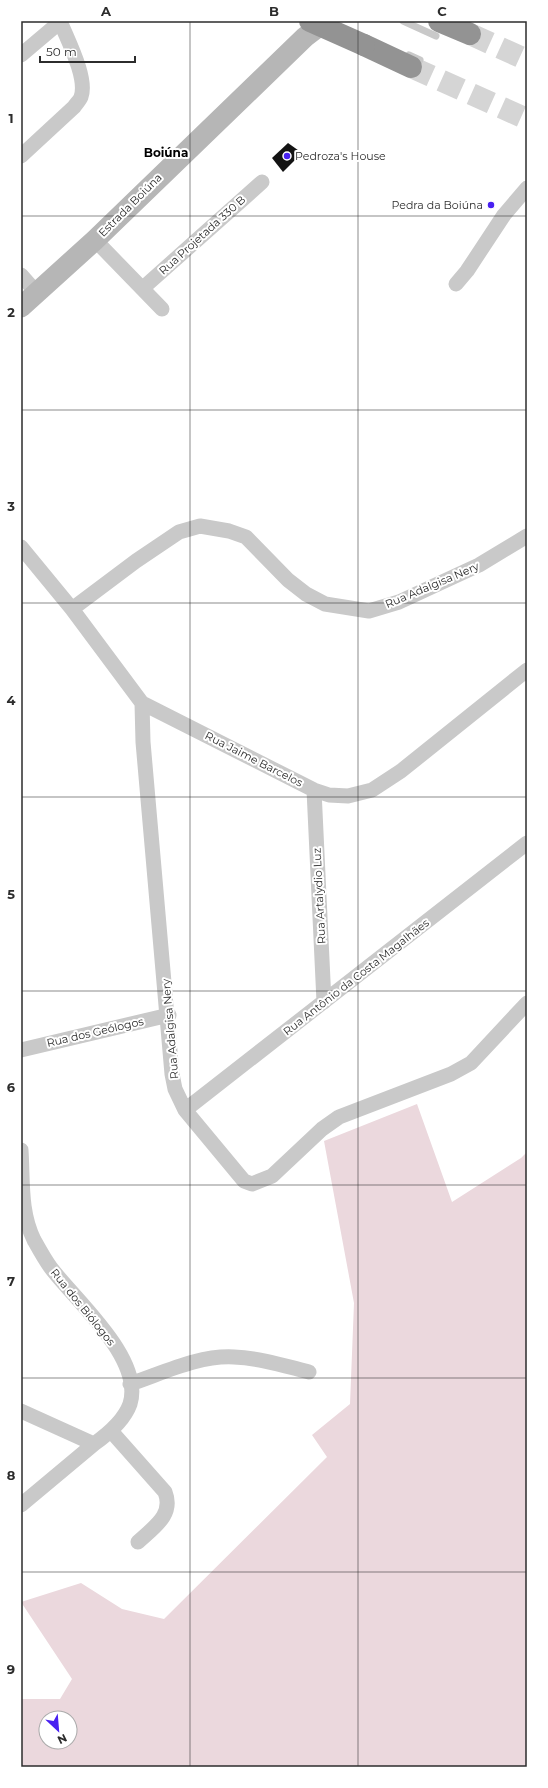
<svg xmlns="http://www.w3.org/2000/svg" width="548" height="1788" font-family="Montserrat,sans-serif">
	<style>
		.green { fill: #ebd8dd; fill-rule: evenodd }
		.building { fill: #131313 }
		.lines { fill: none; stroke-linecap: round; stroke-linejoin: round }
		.highway-tunnel { stroke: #d5d5d5; stroke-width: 22; stroke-dasharray: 22 11; stroke-linecap: butt }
		.lane { stroke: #c9c9c9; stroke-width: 7 }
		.street { stroke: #c9c9c9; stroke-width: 15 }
		.secondary { stroke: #b6b6b6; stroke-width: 21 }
		.highway { stroke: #939393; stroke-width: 22 }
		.highway-bridge { stroke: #939393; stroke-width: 22 }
		.grid { fill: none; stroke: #2c2c2c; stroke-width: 1; stroke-opacity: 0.55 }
		.poi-dot { fill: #4820f1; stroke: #fff; stroke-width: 1.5 }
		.labels { text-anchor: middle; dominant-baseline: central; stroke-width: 4; stroke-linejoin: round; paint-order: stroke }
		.poi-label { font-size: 11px; fill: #2c2c2c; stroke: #fff; text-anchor: start }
		.street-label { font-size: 11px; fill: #2c2c2c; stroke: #fff }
		.neighbourhood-label { font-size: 12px; font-weight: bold; fill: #000; stroke: #fff }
		.neatline { fill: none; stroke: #2c2c2c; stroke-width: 1.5 }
		.grid-label { font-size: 13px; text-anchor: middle; font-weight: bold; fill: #2c2c2c }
	</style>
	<rect width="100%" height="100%" fill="#fff"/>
	<path class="green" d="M 417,1104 L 452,1202 L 521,1158 L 527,1152 L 527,1767 L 21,1767 L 21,1699 L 60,1699 L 72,1679 L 21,1602 L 81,1583 L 122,1609 L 164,1619 L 327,1457 L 312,1435 L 350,1404 L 354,1303 L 324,1141 ZM 46,1718 L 70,1718 L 70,1742 L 46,1742 Z"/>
	<path class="building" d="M 288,143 L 302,153 L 283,172 L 272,158 Z"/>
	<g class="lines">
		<path class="highway-tunnel" d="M 470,34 L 527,60
			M 411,67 L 527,119"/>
		<path class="lane" d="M 403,21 L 436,36
			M 409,55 L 420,60"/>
		<path class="street" d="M 21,55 L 60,22
			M 21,156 L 74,107 C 76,104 80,100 81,97 C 88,78 67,39 60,21
			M 95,240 L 162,309
			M 21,275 L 36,292
			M 456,284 L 467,271 L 504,215 L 527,188
			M 143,288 L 262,182
			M 21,547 L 72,609 L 142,703 L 314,790 L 329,795 L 348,796 L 372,790 L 401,771 L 527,670
			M 72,609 L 136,561 L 179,532 L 200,526 L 229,531 L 246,537 L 288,580 L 306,594 L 325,604 L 369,611 L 399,602 L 479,565 L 527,536
			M 142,703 L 143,742 L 172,1074 L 175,1089 L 185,1110 L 244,1181 L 252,1184 L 272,1176 L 322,1129 L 339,1117 L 451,1074 L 471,1063 L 527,1003
			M 314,790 L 324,1002
			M 21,1050 L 169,1015
			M 185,1110 L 527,843
			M 21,1150 C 23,1181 20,1212 34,1240 C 39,1249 45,1260 51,1268 C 76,1301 144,1359 130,1404 C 124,1421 108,1434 94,1444 L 21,1411
			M 130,1384 C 163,1373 199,1355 234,1357 C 260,1358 285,1366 309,1372
			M 111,1431 L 165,1492 C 174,1515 154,1527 138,1542
			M 21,1505 L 94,1444"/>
		<path class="secondary" d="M 21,307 L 95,240 L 305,37 L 326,21"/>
		<path class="highway" d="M 439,21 L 470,34
			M 364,45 L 411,67"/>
		<path class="highway-bridge" d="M 310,21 L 364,45"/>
	</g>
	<path class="grid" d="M 190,21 L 190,1767M 358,21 L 358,1767M 21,216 L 527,216M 21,410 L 527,410M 21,603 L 527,603M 21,797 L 527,797M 21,991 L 527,991M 21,1185 L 527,1185M 21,1378 L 527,1378M 21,1572 L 527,1572"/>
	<g class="poi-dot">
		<circle cx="287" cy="156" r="4"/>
		<circle cx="491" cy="205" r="4"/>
	</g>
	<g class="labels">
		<g class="poi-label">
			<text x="295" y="156">Pedroza's House</text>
			<text x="483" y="205" text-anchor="end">Pedra da Boiúna</text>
		</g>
		<g class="street-label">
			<text transform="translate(130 205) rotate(-45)">Estrada Boiúna</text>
			<text transform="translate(202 235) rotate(-42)">Rua Projetada 330 B</text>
			<text transform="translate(432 585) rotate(-23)">Rua Adalgisa Nery</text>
			<text transform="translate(254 759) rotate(27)">Rua Jaime Barcelos</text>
			<text transform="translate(319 896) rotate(-93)">Rua Artalydio Luz</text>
			<text transform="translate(356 977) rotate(-38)">Rua Antônio da Costa Magalhães</text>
			<text transform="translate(170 1029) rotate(-95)">Rua Adalgisa Nery</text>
			<text transform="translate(95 1032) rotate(-13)">Rua dos Geólogos</text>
			<text transform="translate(83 1307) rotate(51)">Rua dos Biólogos</text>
		</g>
		<g class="neighbourhood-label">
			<text x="166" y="152">Boiúna</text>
		</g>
	</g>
	<rect width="548" height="1788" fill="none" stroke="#ffffff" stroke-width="44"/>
	<g transform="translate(58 1730) rotate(154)"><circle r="19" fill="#ffffff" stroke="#ababab"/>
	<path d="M0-3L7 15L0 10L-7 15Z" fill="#4820f1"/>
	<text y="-6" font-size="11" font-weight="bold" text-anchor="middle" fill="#2c2c2c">N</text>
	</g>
	<path d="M40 56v6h95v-6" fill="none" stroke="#2c2c2c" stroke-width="2"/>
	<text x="46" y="56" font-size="12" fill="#2c2c2c" stroke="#ffffff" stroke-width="3" paint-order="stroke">50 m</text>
	<rect x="22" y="22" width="504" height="1744" class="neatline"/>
	<g class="grid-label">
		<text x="106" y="16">A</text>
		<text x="274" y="16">B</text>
		<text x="442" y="16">C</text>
		<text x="11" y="123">1</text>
		<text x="11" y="317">2</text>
		<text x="11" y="511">3</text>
		<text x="11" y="705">4</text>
		<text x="11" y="899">5</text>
		<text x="11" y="1092">6</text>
		<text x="11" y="1286">7</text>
		<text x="11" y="1480">8</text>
		<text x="11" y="1674">9</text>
	</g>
</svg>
